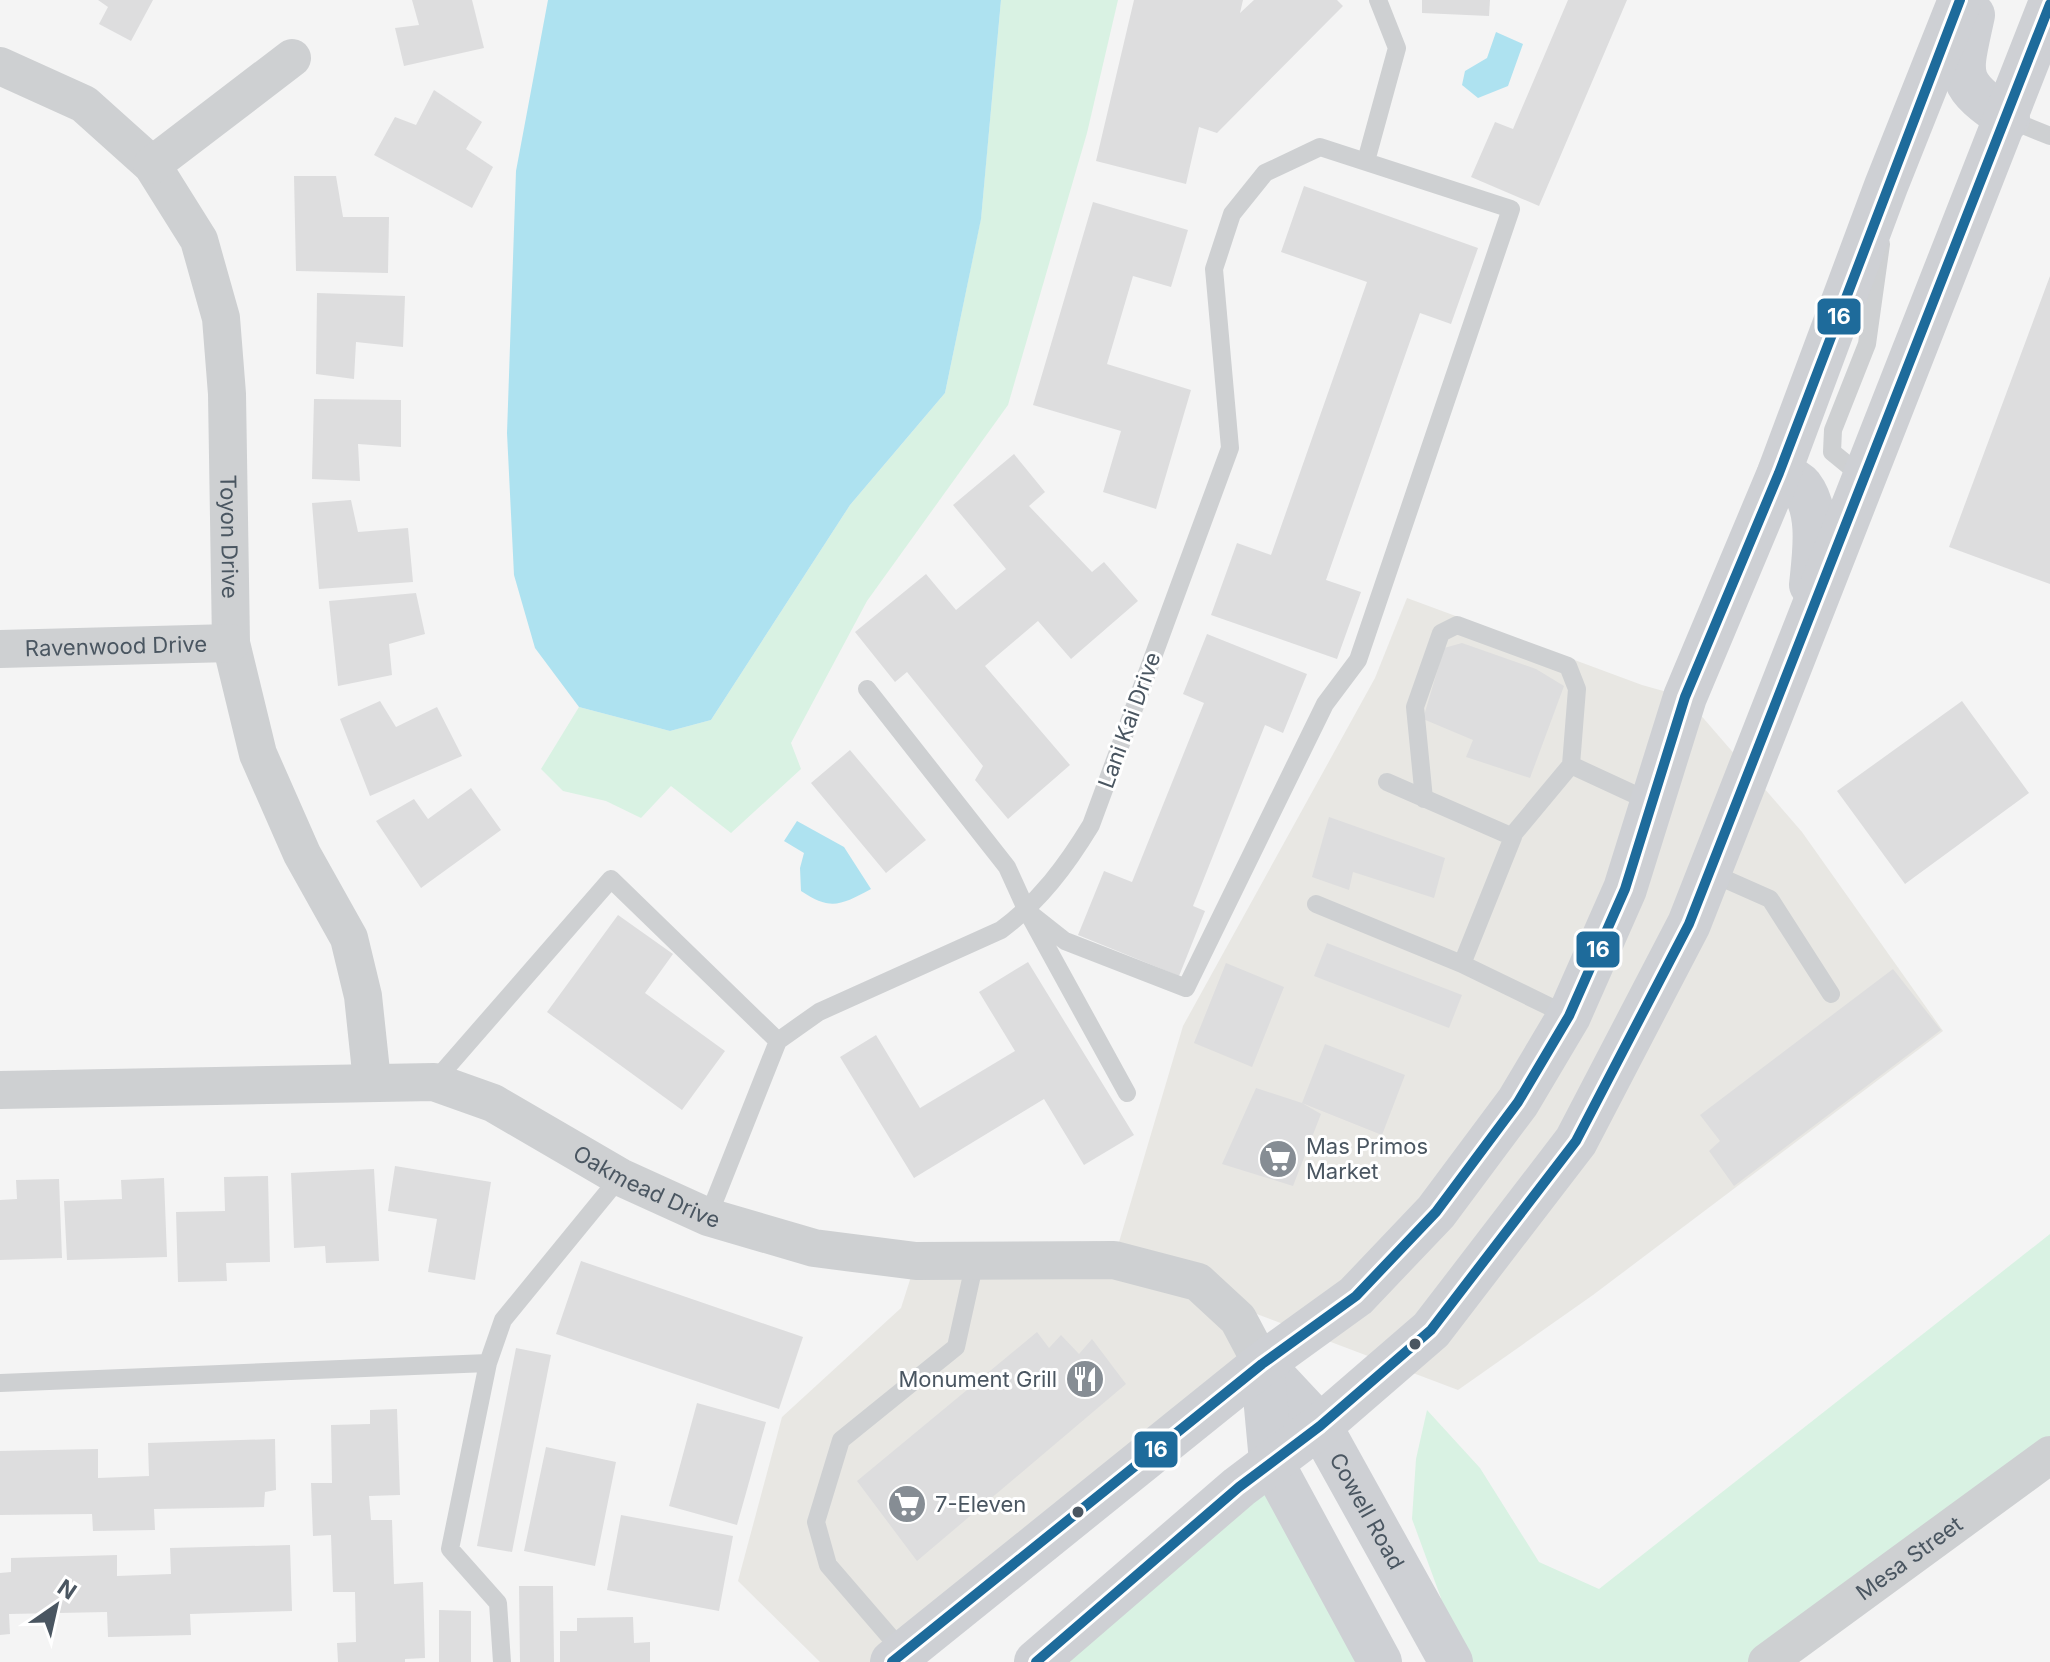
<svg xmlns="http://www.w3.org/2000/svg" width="2050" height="1662" font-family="Inter,sans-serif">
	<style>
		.commercial { fill: #e8e7e3 }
		.green { fill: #d9f2e3 }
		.water { fill: #aee2f0 }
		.building { fill: #ddddde }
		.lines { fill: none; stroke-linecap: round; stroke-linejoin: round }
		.lane { stroke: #ced0d2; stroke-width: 18 }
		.street { stroke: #ced0d2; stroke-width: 38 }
		.secondary { stroke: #ced0d4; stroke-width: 44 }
		.bus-1-casing { stroke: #fff; stroke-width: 16 }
		.bus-1 { stroke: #1e6b9b; stroke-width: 10 }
		.bus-dot { fill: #4a5661; stroke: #fff; stroke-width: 3 }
		.labels { text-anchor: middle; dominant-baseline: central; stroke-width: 6; stroke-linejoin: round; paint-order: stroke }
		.street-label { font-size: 22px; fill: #4a5661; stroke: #fff }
		.poi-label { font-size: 22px; fill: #4a5661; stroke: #fff; text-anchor: start }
		.line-badge { stroke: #fff; stroke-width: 3 }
		.badge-label { font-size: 22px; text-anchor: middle; font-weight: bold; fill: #fff }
	</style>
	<rect width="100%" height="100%" fill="#f4f4f4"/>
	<path class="commercial" d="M 1407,598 L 1642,685 L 1685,697 L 1802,832 L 1943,1031 L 1593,1295 L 1458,1390 L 1217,1299 L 1262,1364 L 892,1662 L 820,1662 L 738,1581 L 782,1417 L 901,1308 L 916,1261 L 1114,1259 L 1183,1026 L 1375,678 Z"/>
	<path class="green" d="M 1001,0 L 1118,0 L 1087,133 L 1008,405 L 867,601 L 791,743 L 801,769 L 731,833 L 671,786 L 641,818 L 606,801 L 563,791 L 541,769 L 579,707 L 670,731 L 711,720 L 850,505 L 945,393 L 981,218 Z
		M 2050,1234 L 2050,1455 L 1767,1662 L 1451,1662 L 1440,1640 L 1441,1598 L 1412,1519 L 1416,1459 L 1427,1410 L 1480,1468 L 1539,1562 L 1599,1589 Z
		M 1271,1461 L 1381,1662 L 1027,1662 Z"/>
	<path class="water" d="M 548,0 L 1001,0 L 981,219 L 945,393 L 850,505 L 711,720 L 670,731 L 579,707 L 535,648 L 514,575 L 507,433 L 516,171 Z
		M 1496,32 L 1523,44 L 1508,86 L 1478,98 L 1462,85 L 1465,71 L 1487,58 Z
		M 797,821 L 844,847 L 871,889 C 841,905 831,911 801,891 L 800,868 L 804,853 L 784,841 Z"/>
	<path class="building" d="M 98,0 L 153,0 L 131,41 L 99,24 L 108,7 Z
		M 412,0 L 472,0 L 484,48 L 404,66 L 395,28 L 419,25 Z
		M 1134,0 L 1243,0 L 1240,13 L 1254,0 L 1337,0 L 1343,6 L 1217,133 L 1199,127 L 1186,184 L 1096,161 Z
		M 1422,0 L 1490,0 L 1489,16 L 1422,13 Z
		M 1568,0 L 1627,0 L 1539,206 L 1471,177 L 1495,122 L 1513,129 Z
		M 434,90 L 482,122 L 466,149 L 493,167 L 472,208 L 374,155 L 395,117 L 416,125 Z
		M 294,176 L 336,176 L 343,217 L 389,217 L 388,273 L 296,271 Z
		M 1304,186 L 1478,248 L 1451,324 L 1420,313 L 1326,580 L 1361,592 L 1337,659 L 1211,615 L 1237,543 L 1271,555 L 1367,282 L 1281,252 Z
		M 1093,202 L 1188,230 L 1171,287 L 1133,276 L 1107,364 L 1191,390 L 1156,509 L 1103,492 L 1121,431 L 1033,405 Z
		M 2050,276 L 2050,584 L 1949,547 Z
		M 317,293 L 405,296 L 403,347 L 356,342 L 354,379 L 316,374 Z
		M 314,399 L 401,400 L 401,447 L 358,444 L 360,481 L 312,479 Z
		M 1014,454 L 1045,492 L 1029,506 L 1092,572 L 1104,562 L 1138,601 L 1071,659 L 1038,621 L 985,666 L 1070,765 L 1008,819 L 975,780 L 983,766 L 907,672 L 895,682 L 855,632 L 926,574 L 956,610 L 1006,569 L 953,505 Z
		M 351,500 L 358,532 L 408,528 L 413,582 L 319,589 L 312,503 Z
		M 416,593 L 425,634 L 389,644 L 392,675 L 338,686 L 329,601 Z
		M 1207,634 L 1307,674 L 1283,733 L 1265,725 L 1193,906 L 1205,911 L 1179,976 L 1078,935 L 1104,871 L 1132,882 L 1204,703 L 1183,694 Z
		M 1462,643 L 1536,669 L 1564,686 L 1530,778 L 1466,757 L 1473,740 L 1423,719 L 1444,648 Z
		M 380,701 L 396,727 L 437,707 L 462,756 L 370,796 L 340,719 Z
		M 1962,701 L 2029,793 L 1905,884 L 1837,791 Z
		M 850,750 L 926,840 L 886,873 L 811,783 Z
		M 471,788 L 501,830 L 421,888 L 376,821 L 414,799 L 428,819 Z
		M 1329,817 L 1445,858 L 1434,898 L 1353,872 L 1349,890 L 1312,877 Z
		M 618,915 L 673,954 L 645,993 L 725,1051 L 682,1110 L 547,1012 Z
		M 1327,943 L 1462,995 L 1449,1028 L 1314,976 Z
		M 1028,962 L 1134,1135 L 1084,1165 L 1044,1099 L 914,1178 L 840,1057 L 876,1035 L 920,1108 L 1015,1051 L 979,992 Z
		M 1226,963 L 1284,987 L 1252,1067 L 1194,1043 Z
		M 1893,969 L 1941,1030 L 1734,1186 L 1709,1151 L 1720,1141 L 1700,1115 Z
		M 1325,1044 L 1405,1075 L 1382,1135 L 1302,1103 L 1321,1114 L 1293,1186 L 1222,1164 L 1256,1088 L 1302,1103 Z
		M 395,1166 L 491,1182 L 475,1280 L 428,1272 L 437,1219 L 388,1211 Z
		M 374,1169 L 379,1261 L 326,1263 L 325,1246 L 294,1248 L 291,1173 Z
		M 268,1176 L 270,1262 L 226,1263 L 227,1281 L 178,1282 L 176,1212 L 225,1211 L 224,1177 Z
		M 164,1178 L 167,1257 L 67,1260 L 64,1201 L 122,1199 L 121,1180 Z
		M 59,1179 L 62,1258 L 0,1260 L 0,1200 L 17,1199 L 16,1180 Z
		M 581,1261 L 803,1337 L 779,1409 L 556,1334 Z
		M 1037,1332 L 1049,1348 L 1061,1335 L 1079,1354 L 1092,1339 L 1126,1384 L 917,1561 L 857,1481 Z
		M 516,1348 L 551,1355 L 512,1552 L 477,1546 Z
		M 697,1403 L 766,1422 L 737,1525 L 669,1506 Z
		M 397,1409 L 400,1495 L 369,1496 L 371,1520 L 392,1520 L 394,1584 L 423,1582 L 425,1658 L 405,1659 L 405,1662 L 338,1662 L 337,1643 L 356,1642 L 355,1592 L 333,1592 L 331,1535 L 313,1536 L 311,1483 L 332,1483 L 331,1425 L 370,1424 L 370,1410 Z
		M 275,1439 L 276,1490 L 265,1492 L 264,1507 L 154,1509 L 155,1530 L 93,1531 L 92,1514 L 0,1515 L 0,1451 L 98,1449 L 98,1478 L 149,1476 L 148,1443 Z
		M 546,1447 L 616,1462 L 595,1566 L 524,1551 Z
		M 621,1515 L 733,1536 L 719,1611 L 607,1590 Z
		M 290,1545 L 292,1611 L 190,1614 L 191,1635 L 108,1637 L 107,1612 L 9,1614 L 10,1634 L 0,1635 L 0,1573 L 11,1572 L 11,1558 L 117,1555 L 117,1576 L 171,1574 L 170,1548 Z
		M 519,1586 L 553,1586 L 554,1662 L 520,1662 Z
		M 439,1610 L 471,1611 L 471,1662 L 439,1662 Z
		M 633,1617 L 634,1643 L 650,1642 L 650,1662 L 560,1662 L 560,1631 L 577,1631 L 577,1618 Z"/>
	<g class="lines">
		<path class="lane" d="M 2008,119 L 2050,136
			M 1366,161 L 1397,48 L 1378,0
			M 1865,479 L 1832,452 L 1833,430 L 1867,344 L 1881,244
			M 867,689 L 1007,867 L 1027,911 L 1127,1093
			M 1387,782 L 1513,837 L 1462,964
			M 1424,799 L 1415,707 L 1441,633 L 1457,625 L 1568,666 L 1577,689 L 1571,765 L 1653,803
			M 1511,837 L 1571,765
			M 1709,872 L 1770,899 L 1831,994
			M 1316,904 L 1462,964 L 1569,1016
			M 434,1082 L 611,879 L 778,1041
			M 708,1217 L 778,1041 L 819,1012 L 1001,930 C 1040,901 1066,866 1091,825 L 1230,448 L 1214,269 L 1232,214 L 1265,173 L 1320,147 L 1511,209 L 1358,660 L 1325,704 L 1186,988 L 1065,941 L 1027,911
			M 0,1383 L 488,1363
			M 904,1653 L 828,1565 L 816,1522 L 841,1440 L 956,1347 L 975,1261
			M 502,1662 L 498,1603 L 450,1549 L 488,1363 L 503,1320 L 620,1177"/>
		<g class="street">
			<path id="s1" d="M 0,66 L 84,104 L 152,165 L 199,240 L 221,318 L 227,394 L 231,643 L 258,754 L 302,854 L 349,938 L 363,996 L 372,1081"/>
			<path d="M 152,165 L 292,58"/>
			<path id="s2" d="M 0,649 L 231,643"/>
			<path id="s3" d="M 0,1090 L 434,1082 L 493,1103 L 620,1177 L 708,1217 L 814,1248 L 916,1261 L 1114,1260 L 1198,1282 L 1238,1319 L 1262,1364"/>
			<path id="s4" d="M 1767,1662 L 2050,1455"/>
		</g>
		<g class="secondary">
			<path d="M 1973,15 C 1960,76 1953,82 2008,119"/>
			<path d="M 1779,473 C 1785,476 1796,480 1801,486 C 1821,512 1814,555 1811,585"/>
			<path id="s5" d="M 1262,1364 L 1320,1426 L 1451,1662"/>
			<path d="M 1262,1364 L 1271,1461 L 1380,1662"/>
			<path d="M 892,1662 L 1262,1364 L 1356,1296 L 1436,1212 L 1518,1102 L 1569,1016 L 1625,889 L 1685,697 L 1779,473 L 1886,186 L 1960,0"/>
			<path d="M 1036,1662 L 1239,1487 L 1320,1426 L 1431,1330 L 1576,1141 L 1689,924 L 2050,4"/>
		</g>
		<defs>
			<path id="bus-1" d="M 892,1662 L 1262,1364 L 1356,1296 L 1436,1212 L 1518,1102 L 1569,1016 L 1625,889 L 1685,697 L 1779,473 L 1960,0
				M 1036,1662 L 1239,1487 L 1320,1426 L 1431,1330 L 1576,1141 L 1689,924 L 2050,4"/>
		</defs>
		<use href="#bus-1" class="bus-1-casing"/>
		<use href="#bus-1" class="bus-1"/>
	</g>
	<defs>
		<symbol id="supermarket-disc" viewBox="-11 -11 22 22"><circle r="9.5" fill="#868d94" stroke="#fff"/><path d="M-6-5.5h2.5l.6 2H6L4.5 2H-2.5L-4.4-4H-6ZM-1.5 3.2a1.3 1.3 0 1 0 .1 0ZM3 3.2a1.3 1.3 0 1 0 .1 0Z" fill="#fff"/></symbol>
		<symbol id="restaurant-disc" viewBox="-11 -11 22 22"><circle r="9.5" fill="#868d94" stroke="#fff"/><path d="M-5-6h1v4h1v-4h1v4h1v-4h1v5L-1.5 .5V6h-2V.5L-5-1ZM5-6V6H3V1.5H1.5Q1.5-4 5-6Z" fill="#fff"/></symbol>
	</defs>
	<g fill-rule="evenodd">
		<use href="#supermarket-disc" x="1256" y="1137" width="44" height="44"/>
		<use href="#restaurant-disc" x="1063" y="1357" width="44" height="44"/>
		<use href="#supermarket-disc" x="885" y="1482" width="44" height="44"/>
	</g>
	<g class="bus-dot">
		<circle cx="1415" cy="1344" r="7"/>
		<circle cx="1078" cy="1512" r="7"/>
	</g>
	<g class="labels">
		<g class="street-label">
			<text stroke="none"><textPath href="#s1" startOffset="572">Toyon Drive</textPath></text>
			<text stroke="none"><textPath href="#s2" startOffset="116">Ravenwood Drive</textPath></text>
			<text transform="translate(1129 720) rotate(-70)">Lani Kai Drive</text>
			<text stroke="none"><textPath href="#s3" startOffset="672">Oakmead Drive</textPath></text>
			<text stroke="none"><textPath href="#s5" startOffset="182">Cowell Road</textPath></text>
			<text stroke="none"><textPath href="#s4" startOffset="176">Mesa Street</textPath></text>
		</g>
		<g class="poi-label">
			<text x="1306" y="1146">Mas Primos<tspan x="1306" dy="25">Market</tspan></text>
			<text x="1057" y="1379" text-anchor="end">Monument Grill</text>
			<text x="935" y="1504">7-Eleven</text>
		</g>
	</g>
	<g class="line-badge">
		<rect x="1816" y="297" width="46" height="39" rx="8" fill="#1e6b9b"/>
		<rect x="1575" y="930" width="46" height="39" rx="8" fill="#1e6b9b"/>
		<rect x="1133" y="1430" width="46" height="39" rx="8" fill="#1e6b9b"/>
	</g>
	<g class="badge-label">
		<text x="1839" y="324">16</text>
		<text x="1598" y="957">16</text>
		<text x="1156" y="1457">16</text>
	</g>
	<g transform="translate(56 1606) rotate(34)" stroke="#ffffff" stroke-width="6" paint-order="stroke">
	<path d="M0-6L14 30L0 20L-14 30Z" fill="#4a5661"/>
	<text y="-12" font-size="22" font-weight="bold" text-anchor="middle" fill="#4a5661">N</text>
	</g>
</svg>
